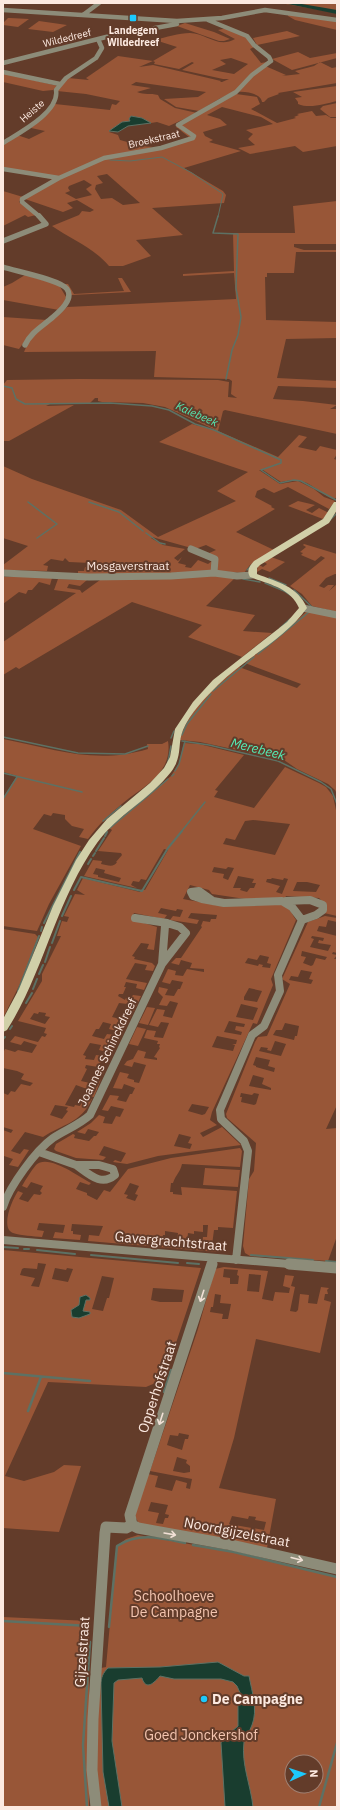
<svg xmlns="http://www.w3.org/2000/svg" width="340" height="1810" font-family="'IBM Plex Sans',sans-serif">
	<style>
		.green { fill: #985637; fill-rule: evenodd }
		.water { fill: #193d2f; stroke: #5d7164 }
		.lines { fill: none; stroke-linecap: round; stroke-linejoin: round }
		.stream-far3 { stroke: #5d7164; stroke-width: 1 }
		.stream-far2 { stroke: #5d7164; stroke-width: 1.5 }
		.stream-far1 { stroke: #5d7164; stroke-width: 2 }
		.stream { stroke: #5d7164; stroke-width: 2.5 }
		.river { fill: #193d2f; fill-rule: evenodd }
		.minor-far4 { stroke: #8d8c79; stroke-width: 4.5 }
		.minor-far3 { stroke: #8d8c79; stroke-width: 5.5 }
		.minor-far2 { stroke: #8d8c79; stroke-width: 7 }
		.minor-far1 { stroke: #8d8c79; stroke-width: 8 }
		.minor { stroke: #8d8c79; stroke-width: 11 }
		.major { fill: #d1cfa8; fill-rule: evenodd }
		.oneway { stroke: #f1e0d6 }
		.poi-dot { fill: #1cc9fc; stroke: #633c2a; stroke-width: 1.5 }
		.labels { text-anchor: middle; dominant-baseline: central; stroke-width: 4; stroke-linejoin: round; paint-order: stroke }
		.far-poi-label { font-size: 10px; font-weight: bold; fill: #fce9e0; stroke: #633c2a }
		.far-street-label { font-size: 10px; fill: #fce9e0; stroke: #633c2a }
		.far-water-label { font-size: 11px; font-style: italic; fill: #53edb6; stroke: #633c2a }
		.street-label { font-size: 12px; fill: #fce9e0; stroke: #633c2a }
		.water-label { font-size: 13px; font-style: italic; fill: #53edb6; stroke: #633c2a }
		.near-street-label { font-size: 14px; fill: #fce9e0; stroke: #633c2a }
		.near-park-label { font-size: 14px; fill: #f4c5b0; stroke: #633c2a }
		.near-poi-label { font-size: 14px; font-weight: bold; fill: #fce9e0; stroke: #633c2a; text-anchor: start }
	</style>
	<rect width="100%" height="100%" fill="#633c2a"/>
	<path class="green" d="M 280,3 L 337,3 L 337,13 Z
		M 288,14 L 337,21 L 337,30 L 295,20 L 288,16 Z
		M 8,18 L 10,18 L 29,19 L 18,27 L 3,25 L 3,23 Z
		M 39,21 L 67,25 L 53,32 L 28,29 Z
		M 185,23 L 214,32 L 230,39 L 224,41 L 219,41 L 177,26 Z
		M 227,28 L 245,36 L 254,47 L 250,49 L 261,63 L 267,62 L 263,65 L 286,75 L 282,76 L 300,74 L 295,71 L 314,66 L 320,62 L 332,68 L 337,67 L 337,83 L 278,93 L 279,94 L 268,98 L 264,102 L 262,102 C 261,92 240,90 232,93 C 221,97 209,105 199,111 L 176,107 L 164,99 L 198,97 L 206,92 L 136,82 L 131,85 L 151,88 L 137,92 C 145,95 150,93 158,95 L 160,99 L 175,108 L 197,113 L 169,126 L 157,122 L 151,123 L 142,118 L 131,116 L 129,119 L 130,121 L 122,122 L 109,132 L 118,135 L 120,140 L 142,146 L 153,147 L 98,161 L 195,138 L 189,137 L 176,127 L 236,94 L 257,97 L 260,104 L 251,109 L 277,123 L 296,118 L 294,117 L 299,115 L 297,114 L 312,111 L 316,116 L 326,115 L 331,118 L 337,118 L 337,146 L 303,152 L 295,146 L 250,154 L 238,148 L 255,145 L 248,139 L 253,134 L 246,130 L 273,124 L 261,117 L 222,107 L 207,115 L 220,119 L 227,125 L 203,132 L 205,136 L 213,140 L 209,142 L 241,151 L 184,168 L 223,191 L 226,195 L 224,203 L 152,208 L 183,235 L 136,240 L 151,256 L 123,266 L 109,266 C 94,248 71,239 52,226 L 79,215 L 82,211 L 90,212 L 94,210 L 77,200 L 67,203 L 73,208 L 63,212 L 25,199 L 52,179 L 3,170 L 3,144 L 17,135 L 29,139 L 45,131 L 31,128 L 55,104 L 110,110 L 112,104 L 116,105 L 120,101 L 86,94 L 57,91 L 68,78 L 89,80 L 86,78 L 118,56 L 153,61 L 177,47 L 155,40 C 166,37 179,33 190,33 C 206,33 218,49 235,39 L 218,30 ZM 231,58 L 248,64 L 234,74 L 212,70 L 226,64 L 220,60 ZM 153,61 L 155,62 L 154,64 L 179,69 L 192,62 L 194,63 L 182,70 L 223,79 L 229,79 L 222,82 L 220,82 L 221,81 L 153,65 L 139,67 ZM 107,174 L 140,203 L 123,205 L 112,198 L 101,199 L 95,189 L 96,185 L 103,183 L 97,176 ZM 84,180 L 92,185 L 86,189 L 92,195 L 76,199 L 65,193 L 70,191 L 68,188 L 69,186 Z
		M 287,31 L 300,36 L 257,45 L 253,38 Z
		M 298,52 L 310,58 L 337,53 L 337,58 L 292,70 L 272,59 Z
		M 3,73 L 58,86 L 53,90 L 43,91 L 3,82 Z
		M 337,86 L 337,101 C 324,104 310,109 298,104 L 298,102 L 295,98 L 302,97 L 293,92 Z
		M 337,103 L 337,117 L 330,117 L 320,109 L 323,106 Z
		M 3,191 L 23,197 L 19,202 L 36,215 L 28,217 L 25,215 L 3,226 Z
		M 337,201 L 337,244 L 294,244 L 294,247 L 304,250 L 337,250 L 337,252 L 296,252 L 294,273 L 267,273 L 267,277 L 265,277 L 266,320 L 337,322 L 337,338 L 286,339 L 277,378 L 337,381 L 337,388 L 278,386 L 273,399 L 303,401 L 337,405 L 330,409 L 337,409 L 337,434 L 225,410 L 223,411 L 218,431 L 165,407 L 143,403 L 102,402 L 98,401 L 98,398 L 95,398 L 90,403 L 50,404 L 46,406 L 74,405 L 9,441 L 3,441 L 3,385 L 7,380 L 79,379 L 218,380 L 229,382 L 228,397 L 237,398 L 231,394 L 232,381 L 229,379 L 154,377 L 156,351 L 24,352 L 29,340 L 67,307 L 236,299 L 234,273 L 183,276 L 183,274 L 234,271 L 233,233 L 295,233 L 293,206 Z
		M 25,275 L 59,285 L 66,297 L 65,302 L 59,310 L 3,300 L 3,287 L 12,283 Z
		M 118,278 L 122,278 L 131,292 L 72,295 L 69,295 L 63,284 L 68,284 L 74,294 L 124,291 Z
		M 3,317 L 47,320 L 29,335 L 19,349 L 3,345 Z
		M 192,424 L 218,431 L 278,457 L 299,435 L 307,437 L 298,447 L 316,451 L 320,446 L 337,450 L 337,454 L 334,459 L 337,460 L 337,497 L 334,499 C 312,490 309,475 281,482 L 263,470 L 259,470 L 280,484 L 298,481 L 314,489 L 324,497 L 335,501 L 329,509 L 288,487 L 274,493 L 264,488 L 257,491 L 255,497 L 272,506 L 271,507 L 275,509 L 236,532 L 274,550 L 250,565 L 244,573 L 217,571 L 218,561 L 214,556 L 207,554 L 216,550 L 206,545 L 195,549 L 152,537 L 151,538 L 163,545 L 185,549 L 174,558 L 178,561 L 182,557 L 178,563 L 186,565 L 185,567 L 191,568 L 198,560 L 208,564 L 212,561 L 196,554 L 197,553 L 213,559 L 214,562 L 212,571 L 155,574 L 78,574 L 78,571 L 84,571 L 85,567 L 87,567 L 88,565 L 90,565 L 91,563 L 69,562 L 65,558 L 63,561 L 51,559 L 43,565 L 48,566 L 47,571 L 3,570 L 3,565 L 28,546 L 3,538 L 3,466 L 32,479 L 121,510 L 158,537 L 236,501 L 217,491 L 248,472 L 159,442 Z
		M 298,501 L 315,505 L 306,510 L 312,513 L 319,508 L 329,513 L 323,519 L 288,506 Z
		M 304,544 L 337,554 L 337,574 L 335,574 L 326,578 L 319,586 L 324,588 L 328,585 L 334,585 L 329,591 L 337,584 L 337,612 L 312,606 L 302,594 L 290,586 L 325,558 L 321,556 L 315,561 L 301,555 L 303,553 L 300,552 L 306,547 L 303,545 Z
		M 271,557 L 285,562 L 270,572 L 262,569 L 257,572 L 256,571 L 259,565 L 263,567 L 267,564 L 264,562 Z
		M 195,575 L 236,577 L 206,606 L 255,615 L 243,631 L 272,633 L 242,657 L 188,637 L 202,625 L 132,602 L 19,669 L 16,667 L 3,675 L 3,642 L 76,593 L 54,590 L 58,579 L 87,580 L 80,586 L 69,584 L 67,588 L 80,590 L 82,593 L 100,580 Z
		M 24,576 L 52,578 L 50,585 L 39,582 L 32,590 L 28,590 L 26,594 L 19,592 L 3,604 L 3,577 Z
		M 307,611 L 337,618 L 337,794 L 335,790 L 328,784 L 297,769 L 284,760 L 200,742 L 180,740 C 188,710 215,686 239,667 L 297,688 L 301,684 L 245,663 L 283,633 Z
		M 3,739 C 54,749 96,765 148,749 L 147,744 L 162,744 L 168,741 C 173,773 144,786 123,803 C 110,814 98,825 88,839 L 79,837 L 84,829 L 72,826 L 65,819 L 65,815 L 53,813 L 51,816 L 44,814 L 33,829 L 81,846 L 49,904 L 37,931 L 3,926 L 3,798 L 17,776 L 3,772 Z
		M 184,743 L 199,744 L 244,755 L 215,790 L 218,791 L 214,797 L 254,808 L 285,767 L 319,783 L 326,787 L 333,796 L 337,815 L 337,916 L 324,913 L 324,903 L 319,898 L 286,896 L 285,898 L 252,900 L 212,894 L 209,890 L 190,885 L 183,899 C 204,903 226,906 248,906 C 260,907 274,900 285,906 C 290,908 293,916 296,920 L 271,979 L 273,985 L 257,1024 L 253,1023 L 212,1112 L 210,1120 L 217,1125 L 200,1133 L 203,1137 L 222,1127 L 241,1145 L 158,1156 L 127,1164 L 113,1162 L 115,1160 L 121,1162 L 126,1153 L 104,1146 L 99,1155 L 106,1157 L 103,1160 L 76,1158 L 56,1151 L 54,1149 L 56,1144 L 73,1134 L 75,1135 L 74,1138 L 89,1141 L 94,1136 L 96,1136 L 99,1132 L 88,1129 L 85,1134 L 77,1132 L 91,1123 L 99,1115 L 105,1117 L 103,1123 L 112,1124 L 116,1116 L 120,1117 L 124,1109 L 111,1106 L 108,1111 L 102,1110 L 110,1095 L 119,1096 L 117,1100 L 126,1102 L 130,1094 L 132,1094 L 135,1088 L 124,1084 L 122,1089 L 113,1088 L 120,1072 L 129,1074 L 127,1078 L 134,1080 L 134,1082 L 139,1083 L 146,1065 L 134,1062 L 132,1067 L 124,1065 L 127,1061 L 133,1059 L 138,1050 L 146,1052 L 144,1058 L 157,1060 L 157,1058 L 154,1057 L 160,1048 L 159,1047 L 160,1044 L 157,1044 L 158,1041 L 144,1038 L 147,1030 L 156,1031 L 154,1037 L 163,1038 L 169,1023 L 161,1022 L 158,1027 L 149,1025 L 157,1009 L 165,1010 L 163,1016 L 172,1018 L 178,1003 L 170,1001 L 167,1006 L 159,1005 L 163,997 L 158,992 L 159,987 L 168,989 L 165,995 L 174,996 L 178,989 L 180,989 L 183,982 L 172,980 L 170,984 L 162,982 L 168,969 L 176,971 L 175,975 L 183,976 L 187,969 L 204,972 L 204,969 L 190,968 L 192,963 L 181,960 L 179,965 L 171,963 L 176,958 L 181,958 L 202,927 L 201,926 L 203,921 L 210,922 L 211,919 L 216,919 L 217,915 L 191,913 L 188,918 L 199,920 L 197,924 L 170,920 L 173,916 L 180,917 L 183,910 L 177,909 L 176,911 L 161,908 L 158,913 L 167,915 L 164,919 L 134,913 L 131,919 L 157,927 L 154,950 L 147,949 L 149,944 L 141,943 L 132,956 L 135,957 L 134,959 L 152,963 L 155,966 L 153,971 L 145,970 L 147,965 L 135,963 L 126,979 L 147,983 L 144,990 L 136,988 L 137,984 L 126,982 L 124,987 L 126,987 L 123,994 L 119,994 L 118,996 L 125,1000 L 126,998 L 130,999 L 133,995 L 141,996 L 134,1011 L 125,1010 L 128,1004 L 119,1003 L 112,1017 L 120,1019 L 123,1014 L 131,1016 L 129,1020 L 121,1023 L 117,1031 L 109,1029 L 111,1024 L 103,1022 L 99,1029 L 96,1029 L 92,1036 L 104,1039 L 107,1034 L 115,1035 L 107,1052 L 99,1050 L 101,1045 L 90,1043 L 83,1055 L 86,1056 L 85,1059 L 94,1060 L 96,1055 L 104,1056 L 100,1065 L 105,1068 L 103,1074 L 95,1073 L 98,1067 L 86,1065 L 85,1068 L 87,1069 L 81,1081 L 90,1083 L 93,1078 L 101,1079 L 94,1097 L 85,1095 L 87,1089 L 76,1085 L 65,1105 L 74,1107 L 75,1105 L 80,1106 L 84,1097 L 92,1099 C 81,1123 63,1124 43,1137 L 25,1132 L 11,1151 L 20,1154 L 24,1149 L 29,1150 L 18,1167 L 9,1165 L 13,1159 L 4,1156 L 3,1157 L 3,1130 L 11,1133 L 13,1130 L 3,1127 L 3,1093 L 8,1095 L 11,1091 L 15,1092 L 21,1084 L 30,1086 L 33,1083 L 23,1080 L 21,1079 L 24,1074 L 17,1071 L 3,1068 L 3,1053 L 5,1049 L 15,1052 L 18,1050 L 32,1053 L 37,1045 L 24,1041 L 21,1045 L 10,1042 L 15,1036 L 38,1042 L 42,1036 L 45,1037 L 47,1034 L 44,1033 L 46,1028 L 18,1021 L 42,981 L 42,974 L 61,936 L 57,936 L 62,921 L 67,922 L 69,917 L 64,916 L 75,894 L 85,895 L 77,890 L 83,878 L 140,892 L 142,889 L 145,890 L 168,850 L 164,849 L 146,880 L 141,879 L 139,882 L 133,881 L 131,885 L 137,888 L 84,876 L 93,860 L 102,861 L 101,864 C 107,865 114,868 117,862 L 116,862 L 122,855 L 121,853 L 98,851 L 112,830 L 109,828 L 171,776 L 179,763 ZM 253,820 L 290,824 L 275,855 L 223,844 L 226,838 L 235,840 L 245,821 ZM 214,867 L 226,869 L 228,867 L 234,868 L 228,880 L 223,878 L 224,874 L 212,872 ZM 96,868 L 105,870 L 104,873 L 121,878 L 119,882 L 98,877 L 98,875 L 93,874 ZM 238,876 L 254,879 L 252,883 L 256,883 L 254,888 L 250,888 L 247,892 L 240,890 L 241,888 L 233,888 ZM 272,878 L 283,880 L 284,878 L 288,879 L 282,894 L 276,892 L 280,886 L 266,882 L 267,879 L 271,879 ZM 297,882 L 307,882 L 320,885 L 316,892 L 293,891 ZM 260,955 L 269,957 L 267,963 L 271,964 L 270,968 L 262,967 L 263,965 L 259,964 L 258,966 L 245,963 L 248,958 L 257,960 ZM 249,988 L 262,991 L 257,1002 L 244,1000 L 244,997 ZM 241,1004 L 258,1008 L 253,1020 L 236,1017 ZM 39,1012 L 46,1013 L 45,1016 L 50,1017 L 45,1024 L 30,1019 L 34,1013 L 38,1014 ZM 229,1021 L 245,1024 L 244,1027 L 236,1026 L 235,1030 L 242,1032 L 241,1035 L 224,1032 ZM 217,1036 L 237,1040 L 236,1044 L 232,1044 L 235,1045 L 233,1051 L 212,1047 ZM 192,1104 L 209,1107 L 205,1114 L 202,1115 L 188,1111 ZM 55,1105 L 68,1107 L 66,1110 L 68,1111 L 62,1119 L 50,1115 ZM 179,1134 L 191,1137 L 188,1143 L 192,1144 L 190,1149 L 174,1146 Z
		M 325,916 L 337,918 L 337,922 L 328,920 L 326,927 L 319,926 L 317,931 L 337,936 L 337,953 L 333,952 L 332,954 L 337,955 L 334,959 L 337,959 L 337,1105 L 326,1129 L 337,1128 L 337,1236 L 328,1261 L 250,1256 L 245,1253 L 243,1246 L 249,1179 L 254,1171 L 256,1143 L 227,1118 L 226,1114 L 255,1042 L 258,1037 L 267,1036 L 290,984 L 282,979 L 308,922 ZM 312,936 L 324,938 L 323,941 L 319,940 L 318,943 L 331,945 L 328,951 L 310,947 L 314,939 L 311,938 ZM 302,951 L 327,957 L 325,960 L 316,958 L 313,965 L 311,966 L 303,963 L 306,957 L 301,956 ZM 301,970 L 312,972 L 309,979 L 313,980 L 311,984 L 289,980 L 291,976 L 298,977 ZM 285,1023 L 299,1026 L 297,1036 L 295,1036 L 294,1040 L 273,1035 L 276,1030 L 282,1030 ZM 275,1041 L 286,1044 L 281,1056 L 259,1051 L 261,1047 L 268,1048 L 267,1050 L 271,1051 ZM 256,1057 L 270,1060 L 268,1066 L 275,1068 L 274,1072 L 256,1067 L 256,1066 L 253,1065 ZM 253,1075 L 264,1078 L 262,1084 L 271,1088 L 271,1090 L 249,1086 ZM 241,1093 L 252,1095 L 254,1093 L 259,1094 L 256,1104 L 254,1105 L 241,1102 L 242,1097 L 240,1097 Z
		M 3,929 L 35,934 L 38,937 L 20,984 L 3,1018 Z
		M 147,1007 L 155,1008 L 148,1025 L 139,1023 Z
		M 137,1027 L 146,1029 L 138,1046 L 129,1044 Z
		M 240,1148 L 242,1151 L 240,1167 L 182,1164 C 180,1173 176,1174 173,1183 L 171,1183 L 170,1192 L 173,1192 L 173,1194 L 182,1195 L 181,1187 L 237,1191 L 233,1228 L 218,1227 L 218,1230 L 214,1230 L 212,1245 L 218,1246 L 217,1252 L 88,1241 L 89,1235 L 99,1236 L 103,1226 L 72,1224 L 71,1231 L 73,1231 L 73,1234 L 81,1235 L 80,1240 L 53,1238 L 55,1232 L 63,1233 L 65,1225 L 39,1223 L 37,1230 L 44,1231 L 42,1237 C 33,1236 22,1236 13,1233 C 0,1228 12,1200 18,1191 L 23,1193 L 19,1199 L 28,1202 L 34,1194 L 40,1195 L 42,1193 L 40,1191 L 43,1186 L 31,1182 L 27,1188 L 22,1186 C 26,1179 31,1171 36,1165 C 48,1153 79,1177 91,1183 L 89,1185 L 80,1182 L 76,1189 L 87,1193 L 87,1195 L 97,1200 L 104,1190 L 110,1192 L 128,1169 L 171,1158 ZM 130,1183 L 139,1186 L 135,1194 L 138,1195 L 135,1201 L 126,1198 L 128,1195 L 124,1194 ZM 203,1225 L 208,1225 L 207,1237 L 203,1237 L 202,1245 L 187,1242 L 188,1233 L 194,1234 L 194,1231 L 203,1232 ZM 165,1231 L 178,1233 L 177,1242 L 162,1240 L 163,1235 L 165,1235 Z
		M 205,1168 L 240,1170 L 238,1187 L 203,1185 Z
		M 3,1250 L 201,1268 L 165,1376 L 160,1381 L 146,1387 L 48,1382 L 5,1476 L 24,1481 L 54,1472 L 64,1465 L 81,1466 L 59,1532 L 3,1528 ZM 38,1263 L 46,1264 L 39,1287 L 31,1286 L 35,1278 L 20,1275 L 22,1269 L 24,1268 L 37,1269 ZM 55,1268 L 66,1270 L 67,1268 L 73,1269 L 68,1282 L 52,1279 ZM 102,1276 L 114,1278 L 109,1298 L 107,1298 L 103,1311 L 92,1309 ZM 153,1288 L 184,1290 L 182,1302 L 160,1302 L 151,1300 Z
		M 224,1267 L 268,1271 L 262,1299 L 273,1301 L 275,1292 L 289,1293 L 290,1288 L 283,1286 L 285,1275 L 294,1276 L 291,1286 L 295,1287 L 290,1311 L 296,1312 L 298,1310 L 300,1294 L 309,1295 L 308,1303 L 317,1304 L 321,1287 L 329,1288 L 327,1290 L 328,1294 L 325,1294 L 324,1300 L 331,1302 L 320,1353 L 256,1339 L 234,1438 L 219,1488 L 276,1499 L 267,1548 L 139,1524 L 135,1516 L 148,1474 L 158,1476 L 155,1487 L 172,1491 L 176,1480 L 187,1483 L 186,1488 L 190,1489 L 192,1479 L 150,1471 L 198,1329 L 215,1269 ZM 224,1269 L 238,1270 L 237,1275 L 239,1276 L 238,1284 L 230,1284 L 230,1278 L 223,1277 ZM 249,1274 L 261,1275 L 259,1292 L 247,1291 ZM 215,1294 L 221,1295 L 220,1303 L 231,1304 L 228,1319 L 222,1319 L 223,1314 L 210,1312 L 211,1307 L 213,1307 ZM 179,1433 L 189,1435 L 188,1439 L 185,1439 L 182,1450 L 167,1445 L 170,1435 L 178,1436 ZM 177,1457 L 187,1460 L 186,1463 L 190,1466 L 190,1472 L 184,1473 L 173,1471 ZM 151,1502 L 168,1505 L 165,1514 L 169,1515 L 168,1518 L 165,1518 L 163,1524 L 156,1523 L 159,1513 L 148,1511 ZM 232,1516 L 248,1519 L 249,1516 L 256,1517 L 255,1520 L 266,1522 L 264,1530 L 229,1524 Z
		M 138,1535 L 234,1552 L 337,1577 L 337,1807 L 99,1807 L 95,1743 L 101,1668 L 106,1667 L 117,1546 L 126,1539 ZM 292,1762 L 316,1762 L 316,1786 L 292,1786 Z
		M 3,1617 L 89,1621 L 89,1807 L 3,1807 Z"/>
	<path class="water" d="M 131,116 L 142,118 L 151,123 L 128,126 L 118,132 L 109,131 L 122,122 L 130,121 L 129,119 Z
		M 86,1295 L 90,1298 L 90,1300 L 86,1300 L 83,1311 L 90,1312 L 90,1314 L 79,1318 L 72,1317 L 71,1310 L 79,1305 L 80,1297 Z
		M 218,1662 L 244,1676 L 249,1676 C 252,1692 258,1710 252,1725 C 250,1731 245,1737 244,1742 C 241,1764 251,1786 253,1807 L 225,1807 L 221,1743 L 222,1740 L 238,1726 L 238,1697 L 241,1695 L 237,1686 L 233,1682 L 221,1679 L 174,1679 L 160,1676 C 154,1683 146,1691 142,1678 L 118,1680 L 114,1683 L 112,1741 L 122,1807 L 109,1807 L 103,1772 L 101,1685 C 101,1677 103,1673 108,1668 L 160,1667 Z"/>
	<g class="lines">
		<path class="stream-far3" d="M 248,3 L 268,3
			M 110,160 L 130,161 L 162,157 L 192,173 L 223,194 L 218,217"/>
		<path class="stream-far2" d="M 218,216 L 213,233 L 238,234 L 236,288 L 241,317 L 238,335 L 232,350 L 226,379
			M 3,386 L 12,388 L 16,399 L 25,404 L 110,403 L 152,406 L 169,410 L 195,424 L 214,430 L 281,460 L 281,463 L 261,470 L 280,483 L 294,480 L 301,481 L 336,500
			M 28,502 L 57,524 L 37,538
			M 89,502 L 119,512 L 143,531
			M 329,521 L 337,513
			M 146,533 L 160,543 L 165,544
			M 247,570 L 251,566
			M 269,578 L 286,585
			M 243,579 L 260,582
			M 265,583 L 284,591 L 293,597
			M 294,590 L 312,607
			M 280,628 L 290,619
			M 258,654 L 309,612
			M 213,691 L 254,657
			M 182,735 L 187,724 L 211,694
			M 3,737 L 78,753 L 125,754 L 148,746
			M 171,738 L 174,731
			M 182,741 L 209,745 L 278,761 L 321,782 L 331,789 L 337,804
			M 168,762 L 171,746
			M 175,771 L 179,764 L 185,741
			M 3,773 L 82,792
			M 172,776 L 174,774
			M 3,799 L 17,777
			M 103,821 L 121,806
			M 110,828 L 168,779
			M 181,832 L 205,802"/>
		<path class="stream-far1" d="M 105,836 L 107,832
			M 96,851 L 104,838
			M 93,856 L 95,853
			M 88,864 L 91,859
			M 74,890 L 81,877 L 142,891 L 168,848 L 182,831
			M 62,916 L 71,896
			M 44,923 L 80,852
			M 41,931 L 42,927
			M 52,943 L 60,921
			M 45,962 L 50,947
			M 39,974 L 43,965
			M 33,989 L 37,979
			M 18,991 L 39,936
			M 26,1003 L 32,993
			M 10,1029 L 12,1026
			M 3,1039 L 5,1037
			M 3,1247 L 18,1248
			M 24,1249 L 29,1249
			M 37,1250 L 75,1254
			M 91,1255 L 178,1263
			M 251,1255 L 313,1260
			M 326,1261 L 337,1262
			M 187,1263 L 199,1264"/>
		<path class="stream" d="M 3,1373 L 90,1381
			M 164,1392 L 171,1370
			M 28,1411 L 41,1377
			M 193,1545 L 234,1552 L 337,1577
			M 3,1621 L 89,1626
			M 109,1627 L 117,1546 C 139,1532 161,1538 185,1543
			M 87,1807 L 83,1745 L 90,1642
			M 319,1807 L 337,1743"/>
		<path class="river" d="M 283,3 L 296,3 L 337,10 L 337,14 Z"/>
		<path class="minor-far4" d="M 3,10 L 177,21 L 222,18 L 265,10 L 337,20
			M 83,15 L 99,3
			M 3,63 L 106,37 L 177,24
			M 3,72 L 60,84
			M 3,143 C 19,133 60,112 56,90 L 66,78 L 96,58 L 102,48 L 98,39
			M 3,169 L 59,178
			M 40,217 L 22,202 L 22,199 L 59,178 L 104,158 L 161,148 L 193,138 L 194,136 L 178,125 L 236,92 L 252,75 L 271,61 L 269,57 L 254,45 L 247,36 L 208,20"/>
		<path class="minor-far3" d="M 3,241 L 46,224 L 39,216
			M 3,267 C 15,271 61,280 67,289 C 74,299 60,311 53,317 C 43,326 31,332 25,345"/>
		<path class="minor-far2" d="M 191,549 L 215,559 L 214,573
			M 3,573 L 89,577 L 171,576 L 214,573 L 237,576 L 253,575
			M 303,608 L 337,615"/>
		<path class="minor-far1" d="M 213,901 L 199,891 L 191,892 L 193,896 L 202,899 L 224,903 L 282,901 L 292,907 L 302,920 L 278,975 L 280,991 L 264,1026 L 252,1035 L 220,1110 L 221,1119 L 244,1141 L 248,1151 L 236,1260
			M 286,901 L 310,900 L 323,905 L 323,910 L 316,915 L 302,920
			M 135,918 L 167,923
			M 167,923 L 180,927 L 186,933 L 162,964 L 165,926 Z
			M 39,1152 L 76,1165
			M 76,1165 L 99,1165 L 113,1169 L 115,1175 C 101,1187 89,1174 76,1165 Z
			M 3,1207 C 9,1187 36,1150 53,1138 C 65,1130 79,1125 90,1115 L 162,964
			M 3,1240 L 301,1265
			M 212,1265 L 213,1258"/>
		<path class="minor" d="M 289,1264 L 337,1268
			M 132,1525 L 130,1515 L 212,1264
			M 132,1525 L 138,1528 L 227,1544 L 337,1569
			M 96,1807 L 92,1770 L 93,1719 L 105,1533 L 106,1527 L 126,1528 L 132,1525"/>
		<path class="major" d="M 334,502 L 337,502 L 337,510 L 329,523 L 260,565 L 257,568 L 257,574 C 277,582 298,586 307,608 C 284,640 246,657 218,685 C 206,697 190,713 183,730 C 177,745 183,756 171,772 C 149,800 117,815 97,843 C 56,900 44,972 7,1030 L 3,1032 L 3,1019 L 19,989 L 53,906 L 76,860 L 89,840 L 107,819 L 150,783 L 164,768 L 170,757 L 175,729 L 193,702 L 213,680 L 287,622 L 299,608 C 291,588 268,584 250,577 C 246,570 250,566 254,561 L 323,519 Z"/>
	</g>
	<defs><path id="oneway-shaft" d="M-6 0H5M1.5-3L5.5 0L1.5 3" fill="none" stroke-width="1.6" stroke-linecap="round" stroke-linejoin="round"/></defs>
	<g class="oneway">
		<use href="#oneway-shaft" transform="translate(202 1296) rotate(108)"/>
		<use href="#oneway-shaft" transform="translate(161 1419) rotate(108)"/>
		<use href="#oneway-shaft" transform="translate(170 1534) rotate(10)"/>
		<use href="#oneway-shaft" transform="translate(297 1559) rotate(14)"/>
	</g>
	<g class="poi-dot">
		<rect x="129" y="14" width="8" height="8" rx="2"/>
		<circle cx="204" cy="1699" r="4"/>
	</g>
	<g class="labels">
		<g class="far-poi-label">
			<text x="133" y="30">Landegem<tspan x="133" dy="12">Wildedreef</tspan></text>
		</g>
		<g class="far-street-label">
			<text transform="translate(67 38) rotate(-14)">Wildedreef</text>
			<text transform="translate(32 111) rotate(-41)">Heiste</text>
			<text transform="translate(154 139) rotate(-13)">Broekstraat</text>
		</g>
		<g class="far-water-label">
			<text transform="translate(197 414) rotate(24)">Kalebeek</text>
		</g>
		<g class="street-label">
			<text x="128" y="565">Mosgaverstraat</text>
			<text transform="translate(107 1052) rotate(-64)">Joannes Schinckdreef</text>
		</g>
		<g class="water-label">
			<text transform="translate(258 749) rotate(14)">Merebeek</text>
		</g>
		<g class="near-street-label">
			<text transform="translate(171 1241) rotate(5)">Gavergrachtstraat</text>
			<text transform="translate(157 1387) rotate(-72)">Opperhofstraat</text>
			<text transform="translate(237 1532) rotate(11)">Noordgijzelstraat</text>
			<text transform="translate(82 1652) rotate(-86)">Gijzelstraat</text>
		</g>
		<g class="near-park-label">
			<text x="174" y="1596">Schoolhoeve<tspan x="174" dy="16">De Campagne</tspan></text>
			<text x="201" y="1735">Goed Jonckershof</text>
		</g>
		<g class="near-poi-label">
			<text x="212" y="1699">De Campagne</text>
		</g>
	</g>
	<rect width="340" height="1810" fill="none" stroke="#fce9e0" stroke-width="8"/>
	<g transform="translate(304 1774) rotate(87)"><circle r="19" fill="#633c2a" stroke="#a08173"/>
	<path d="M0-3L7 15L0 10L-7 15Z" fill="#1cc9fc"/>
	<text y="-6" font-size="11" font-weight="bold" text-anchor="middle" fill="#fce9e0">N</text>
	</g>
</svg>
